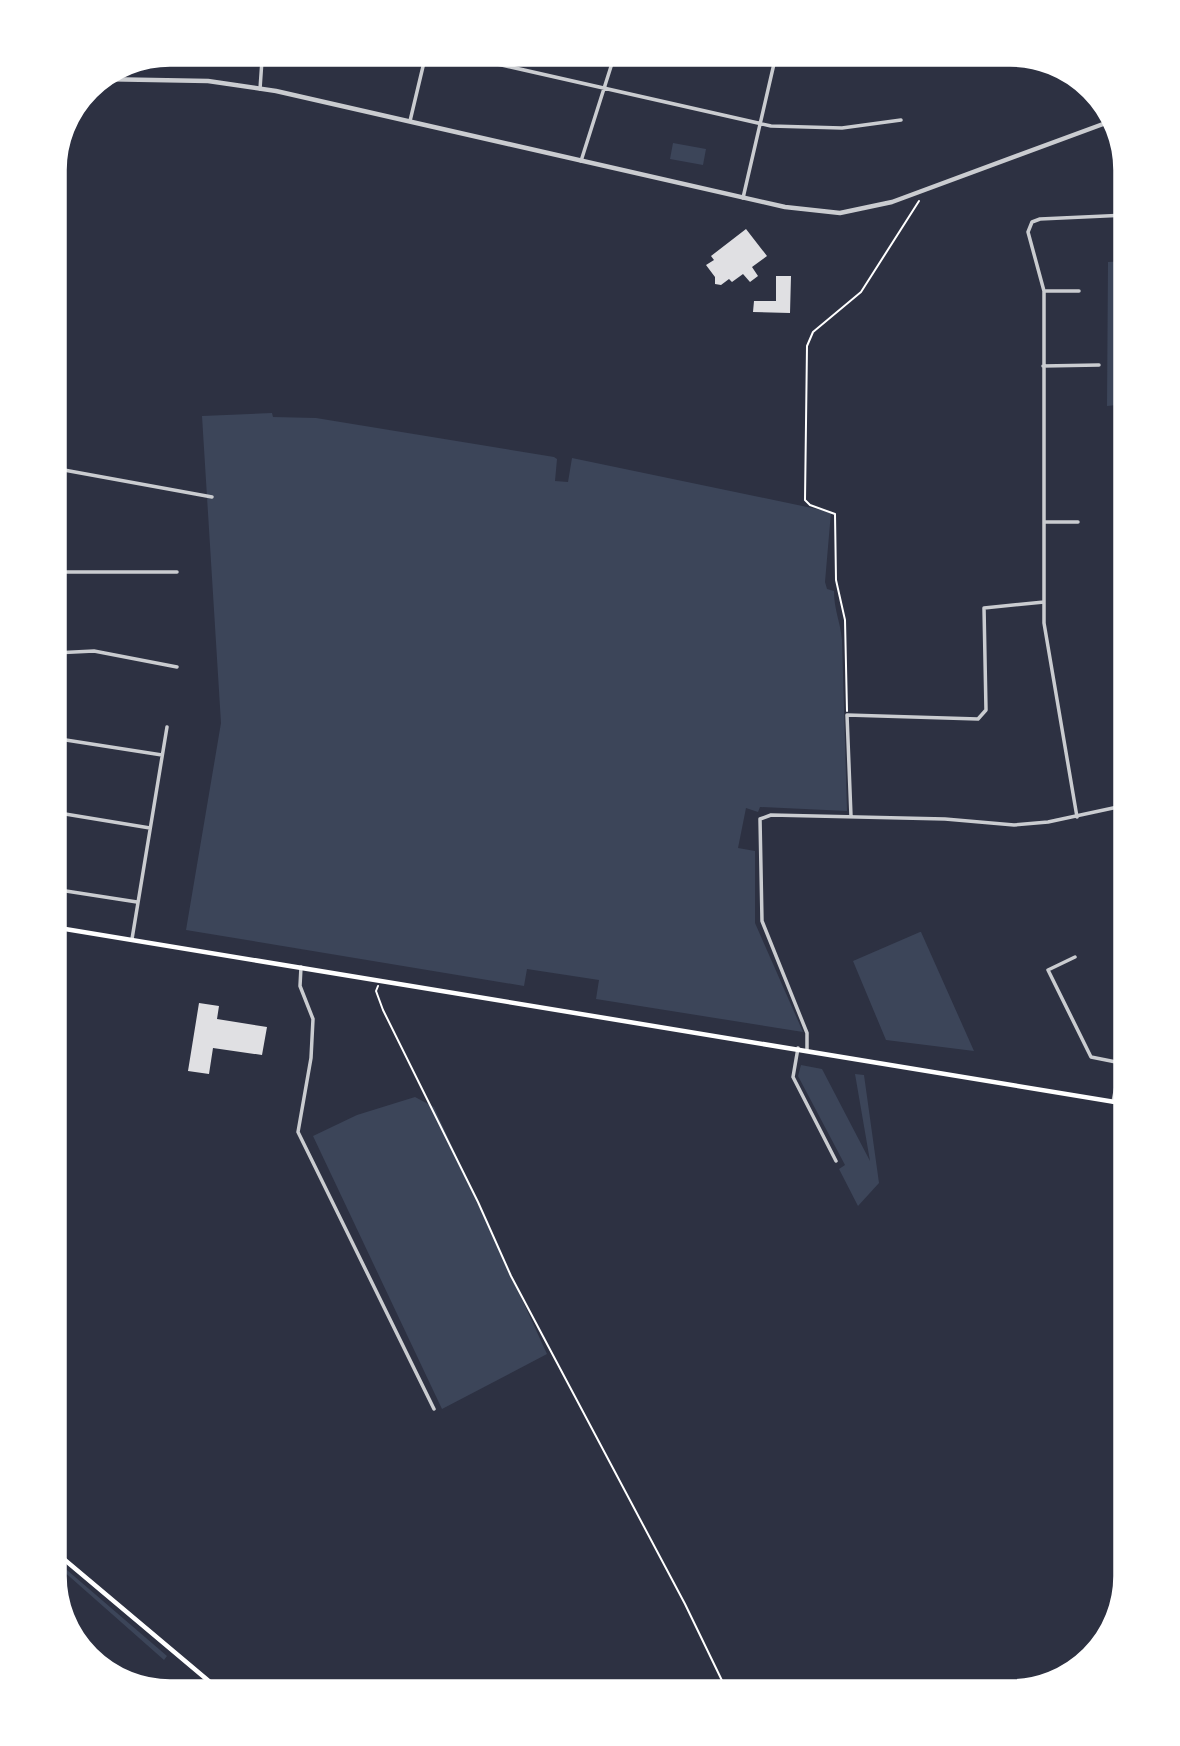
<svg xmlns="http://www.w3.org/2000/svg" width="1180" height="1746" font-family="Commissioner,sans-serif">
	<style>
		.green { fill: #3c4559 }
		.building { fill: #e0e0e3 }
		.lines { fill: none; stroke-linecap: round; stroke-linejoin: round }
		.path { stroke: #fff; stroke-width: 2 }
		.minor { stroke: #caccd0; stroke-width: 3.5 }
		.tertiary { stroke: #caccd0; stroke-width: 4.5 }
		.secondary { stroke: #fff; stroke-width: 4.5 }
		.rim { fill: none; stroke: #fff; stroke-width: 3.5 }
	</style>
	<rect width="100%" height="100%" fill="#2d3142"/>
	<path class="green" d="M 673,143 L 706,149 L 703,165 L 670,159 Z
		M 1127,261 L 1127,404 L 1107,406 L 1108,262 Z
		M 272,413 L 273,417 L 316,418 L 554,457 L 557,459 L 555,481 L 568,482 L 572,458 L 831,512 L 825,582 L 827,589 L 834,591 C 834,610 840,620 842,640 L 847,811 L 760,807 L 758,812 L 746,808 L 738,848 L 755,851 L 755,923 L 803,1032 L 596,999 L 599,980 L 527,969 L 524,986 L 186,930 L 221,723 L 202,416 Z
		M 920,932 L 921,932 L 974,1051 L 886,1040 L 853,961 Z
		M 801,1065 L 822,1069 L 870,1161 L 855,1074 L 864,1075 L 879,1183 L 858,1206 L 839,1169 L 845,1165 L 798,1076 Z
		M 415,1097 L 434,1107 L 547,1354 L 442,1409 L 313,1136 L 357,1115 Z
		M 53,1558 L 167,1656 L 164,1660 L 53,1562 Z"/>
	<path class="building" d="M 746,229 L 767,256 L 752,267 L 758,276 L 750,282 L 743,274 L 732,282 L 729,279 L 721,285 L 715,284 L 715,277 L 706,265 L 714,260 L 711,256 Z
		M 776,276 L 791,276 L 790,313 L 753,312 L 754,301 L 776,301 Z
		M 199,1003 L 219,1006 L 217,1019 L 267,1027 L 262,1055 L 213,1048 L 209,1074 L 188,1071 Z"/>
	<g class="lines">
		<path class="path" d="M 847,711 L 845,620 L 836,580 L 835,514 L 810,505 L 805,500 L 807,346 L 813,332 L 861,292 L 919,201
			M 378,986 L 376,991 L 383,1010 L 478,1202 L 511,1276 L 685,1604 L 728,1693"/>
		<path class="minor" d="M 471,58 L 771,126 L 842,128 L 901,120
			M 260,89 L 262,60
			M 410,121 L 425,58
			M 581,161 L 614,57
			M 743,198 L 776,55
			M 53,220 L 54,159
			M 1044,291 L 1079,291
			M 1043,366 L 1099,365
			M 53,468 L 212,497
			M 1044,522 L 1078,522
			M 54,572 L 177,572
			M 54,653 L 94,651 L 177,667
			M 53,701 L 54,468
			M 53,738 L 162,755
			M 53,812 L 150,828
			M 851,816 L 847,715 L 978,719 L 986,710 L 984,608 L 1044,602
			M 1077,817 L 1044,623 L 1044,291 L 1028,232 L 1032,222 L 1040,219 L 1127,215
			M 53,889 L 137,902
			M 132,939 L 167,727
			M 1075,957 L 1048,970 L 1091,1057 L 1121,1063
			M 301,967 L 300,986 L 313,1019 L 311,1058 L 298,1132 L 434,1409
			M 798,1048 L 793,1077 L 836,1161
			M 807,1049 L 807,1033 L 762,921 L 760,819 L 771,815 L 945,819 L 1014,825 L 1048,822 L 1127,805
			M 1113,1102 L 1127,1029"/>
		<path class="tertiary" d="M 98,79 L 208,81 L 276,91 L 785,207 L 840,213 L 892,202 L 1114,120"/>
		<path class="secondary" d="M 53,927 L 1127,1104
			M 53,1550 L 223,1693"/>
	</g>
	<path d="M0 0H1180V1746H0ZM170 65H1010A105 105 0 0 1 1115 170V1576A105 105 0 0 1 1010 1681H170A105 105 0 0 1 65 1576V170A105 105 0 0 1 170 65Z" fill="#fff" fill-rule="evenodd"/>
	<path class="rim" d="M170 65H1010A105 105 0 0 1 1115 170V1576A105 105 0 0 1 1010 1681H170A105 105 0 0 1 65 1576V170A105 105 0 0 1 170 65Z"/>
</svg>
